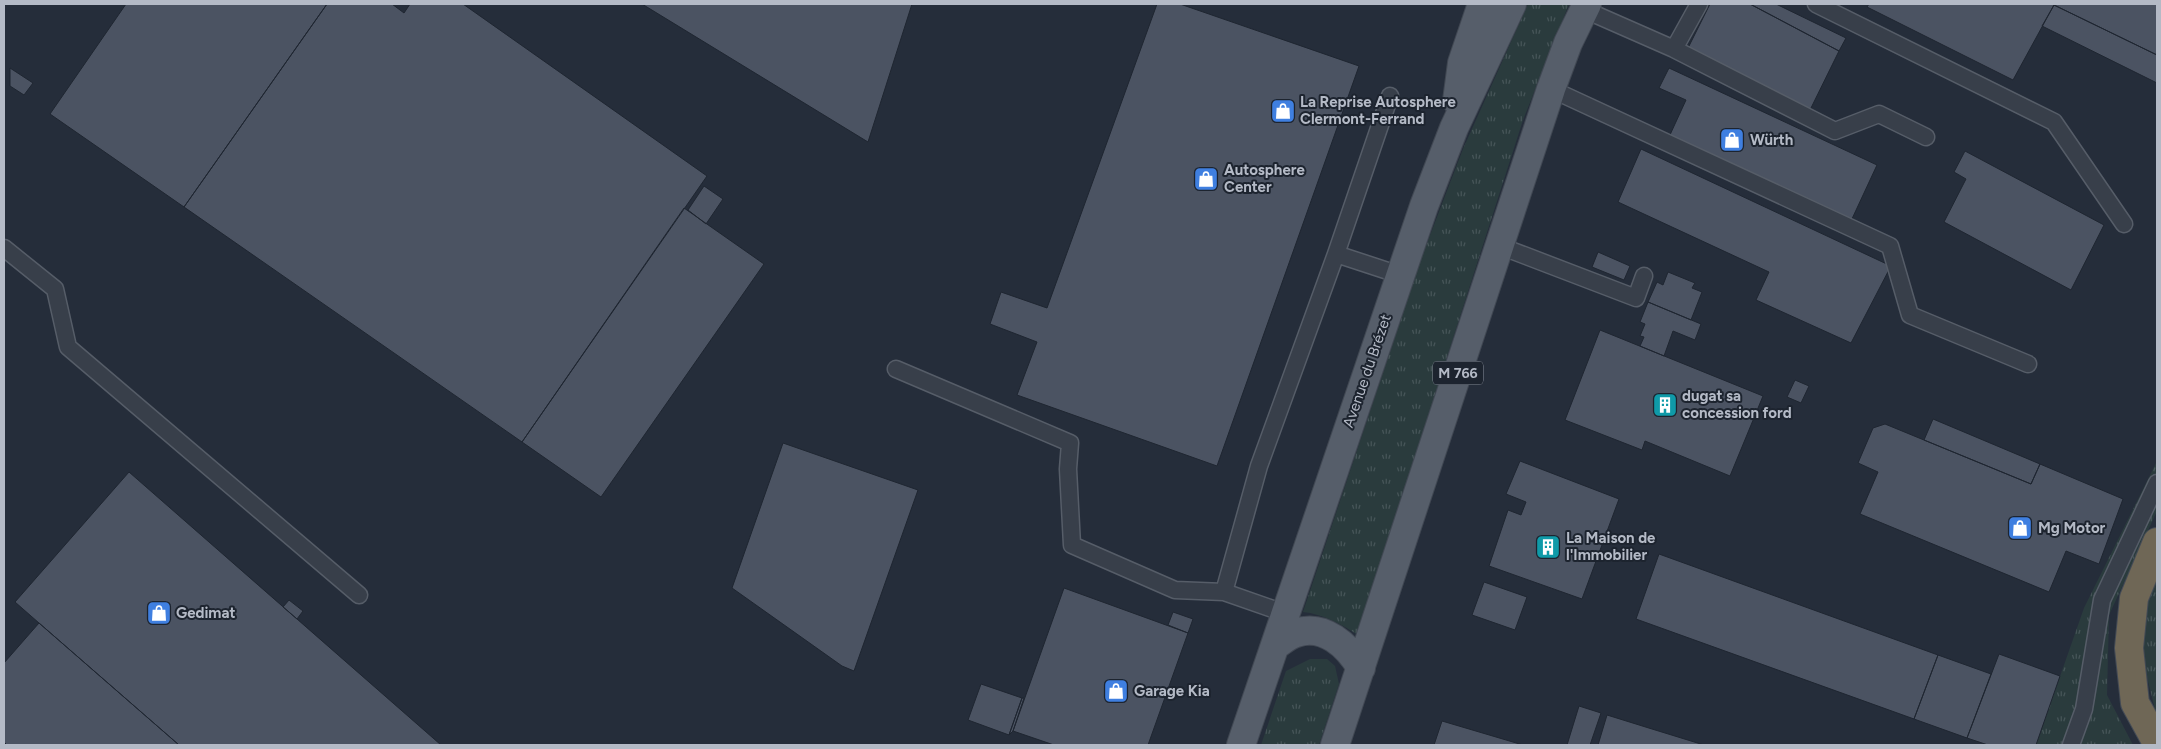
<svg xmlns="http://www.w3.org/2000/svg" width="2161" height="749" font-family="Figtree,sans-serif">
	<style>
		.grass { fill: url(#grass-tufts) }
		.building { fill: #4b5362; stroke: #1f2631 }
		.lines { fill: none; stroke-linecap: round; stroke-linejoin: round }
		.lane-casing { stroke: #565d68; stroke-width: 19 }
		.primary-casing { stroke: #414853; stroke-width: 30 }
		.highway-casing { stroke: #434a55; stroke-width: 30 }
		.lane { stroke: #383f4a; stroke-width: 16 }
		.primary { stroke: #565e6a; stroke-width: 28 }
		.highway { stroke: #6f6756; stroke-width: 28 }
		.labels { text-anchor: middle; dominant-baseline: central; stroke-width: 4; stroke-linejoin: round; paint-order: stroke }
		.shield { fill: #1d242f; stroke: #878d99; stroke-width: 1 }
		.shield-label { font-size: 14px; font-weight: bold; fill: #b4bac6 }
		.poi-label { font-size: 15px; font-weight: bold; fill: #b4bac6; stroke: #1d242f; text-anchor: start }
		.street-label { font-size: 15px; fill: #b4bac6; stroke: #1d242f }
	</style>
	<defs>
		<pattern id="grass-tufts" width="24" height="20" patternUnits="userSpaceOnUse" patternTransform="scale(1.25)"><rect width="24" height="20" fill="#2a3b3d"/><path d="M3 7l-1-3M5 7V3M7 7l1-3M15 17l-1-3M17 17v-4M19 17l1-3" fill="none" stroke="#465558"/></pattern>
	</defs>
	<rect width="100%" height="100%" fill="#252d3a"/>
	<path class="grass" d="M 1528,4 L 1569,4 L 1523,120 L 1358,635 C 1341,624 1323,614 1303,612 L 1421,259 L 1463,149 Z
		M 2157,461 L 2157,511 L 2109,615 L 2107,695 L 2133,745 L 2036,745 L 2084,608 Z
		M 2157,572 L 2157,717 L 2140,649 L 2145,598 Z
		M 1310,659 L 1327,659 L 1335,666 L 1339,684 L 1319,745 L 1261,745 L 1286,671 Z"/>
	<path class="building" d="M 126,4 L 327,4 L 184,207 L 50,114 Z
		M 327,4 L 392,4 L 404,13 L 410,4 L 463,4 L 707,176 L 522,442 L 184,207 Z
		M 642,4 L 912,4 L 868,142 Z
		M 1157,4 L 1180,4 L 1359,66 L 1217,466 L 1017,395 L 1037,342 L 990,324 L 1001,292 L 1047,308 Z
		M 1710,4 L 1750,4 L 1839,51 L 1810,110 L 1688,48 Z
		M 1750,4 L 1776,4 L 1846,38 L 1839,51 Z
		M 1869,4 L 2157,4 L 2157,55 L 2054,5 L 2013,80 L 1867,7 Z
		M 2054,5 L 2157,55 L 2157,83 L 2042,26 Z
		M 10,68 L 33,83 L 24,95 L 10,86 Z
		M 1669,68 L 1877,165 L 1851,221 L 1669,137 L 1686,100 L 1659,88 Z
		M 1641,149 L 1891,266 L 1851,343 L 1756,300 L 1769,272 L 1618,202 Z
		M 1965,151 L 2104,225 L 2071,290 L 1944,222 L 1966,179 L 1954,172 Z
		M 704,186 L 723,199 L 706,224 L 688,210 Z
		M 684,208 L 764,264 L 601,497 L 522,442 Z
		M 1598,252 L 1630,266 L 1624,280 L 1592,267 Z
		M 1668,272 L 1695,283 L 1692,288 L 1702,292 L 1691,320 L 1648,302 L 1657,282 L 1663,285 Z
		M 1648,302 L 1701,324 L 1695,340 L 1673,331 L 1664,356 L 1640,346 L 1644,337 L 1640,336 L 1645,324 L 1640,322 Z
		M 1600,330 L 1763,396 L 1730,476 L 1645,441 L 1642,450 L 1565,420 Z
		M 1795,380 L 1809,386 L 1801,403 L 1787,397 Z
		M 1933,419 L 2040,464 L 2031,484 L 1924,440 Z
		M 1885,424 L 2031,484 L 2040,464 L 2123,499 L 2099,564 L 2066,551 L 2049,592 L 1860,514 L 1878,472 L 1858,463 L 1873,428 Z
		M 783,443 L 918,490 L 854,671 L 842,666 L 732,588 Z
		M 1520,461 L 1619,499 L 1582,599 L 1489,566 L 1508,510 L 1521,515 L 1526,502 L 1506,494 Z
		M 129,472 L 441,745 L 179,745 L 39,623 L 15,602 Z
		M 1659,554 L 1938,655 L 1914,719 L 1636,619 Z
		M 1484,582 L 1527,597 L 1515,630 L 1472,615 Z
		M 1064,588 L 1188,633 L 1148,745 L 1054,745 L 1013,731 Z
		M 289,600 L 303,611 L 297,619 L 283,607 Z
		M 1173,612 L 1193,619 L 1188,633 L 1168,625 Z
		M 39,623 L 179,745 L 7,745 L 4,742 L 4,663 Z
		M 1999,654 L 2060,676 L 2036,745 L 1988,745 L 1967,738 Z
		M 1938,655 L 1991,674 L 1967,738 L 1914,719 Z
		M 981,684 L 1022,698 L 1009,735 L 968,720 Z
		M 1022,698 L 1024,698 L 1013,731 L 1009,735 Z
		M 1579,706 L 1601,713 L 1590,745 L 1567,745 Z
		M 1607,715 L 1652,729 L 1704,745 L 1598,745 Z
		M 1442,721 L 1523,745 L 1434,745 Z"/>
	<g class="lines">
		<defs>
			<path id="lane" d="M 1816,4 L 2054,122 L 2124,224
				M 1583,9 L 1674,49 L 1835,131 L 1879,114 L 1926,137
				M 1674,49 L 1699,4
				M 1551,89 L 1890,246 L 1910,315 L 2028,364
				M 1500,246 L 1636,298 L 1644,276
				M 4,248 L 55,289 L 68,347 L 359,595
				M 1336,254 L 1400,275
				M 896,369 L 1070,443 L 1068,469 L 1072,545 L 1175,590 L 1224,592
				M 1287,614 L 1224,592 L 1259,466 L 1336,254 L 1390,96
				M 2071,745 L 2084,709 L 2102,600 L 2157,483"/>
			<path id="primary" d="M 1457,101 L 1462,63 L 1482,4
				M 1276,645 C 1282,641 1289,635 1296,633 C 1324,623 1348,646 1361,668
				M 1241,745 L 1424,206 L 1454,128 L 1512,4
				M 1335,745 L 1551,89 L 1568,43 L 1587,4"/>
			<path id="highway" d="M 2157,542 L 2134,598 L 2129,648 L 2135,703 L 2157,743"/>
		</defs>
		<use href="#lane" class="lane-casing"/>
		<use href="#primary" class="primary-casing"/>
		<use href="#highway" class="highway-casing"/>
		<use href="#lane" class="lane"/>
		<use href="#primary" class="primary"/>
		<use href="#highway" class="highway"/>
	</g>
	<defs>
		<symbol id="shop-square" viewBox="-11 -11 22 22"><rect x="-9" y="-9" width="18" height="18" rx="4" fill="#3f7fe0" stroke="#1d242f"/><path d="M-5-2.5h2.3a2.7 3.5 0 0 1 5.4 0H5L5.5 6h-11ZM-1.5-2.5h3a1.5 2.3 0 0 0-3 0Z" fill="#fff"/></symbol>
		<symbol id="building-square" viewBox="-11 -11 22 22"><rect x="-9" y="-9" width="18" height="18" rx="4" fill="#0f9aa8" stroke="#1d242f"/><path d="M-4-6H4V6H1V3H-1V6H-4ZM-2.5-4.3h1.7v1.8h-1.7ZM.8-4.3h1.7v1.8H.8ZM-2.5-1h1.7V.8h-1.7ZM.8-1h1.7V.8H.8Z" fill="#fff"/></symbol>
	</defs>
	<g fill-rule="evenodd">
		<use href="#shop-square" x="1269" y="97" width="28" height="28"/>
		<use href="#shop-square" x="1718" y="126" width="28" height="28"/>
		<use href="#shop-square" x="1192" y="165" width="28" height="28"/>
		<use href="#building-square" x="1651" y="391" width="28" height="28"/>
		<use href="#shop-square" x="2006" y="514" width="28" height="28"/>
		<use href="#building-square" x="1534" y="533" width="28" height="28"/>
		<use href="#shop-square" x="145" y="599" width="28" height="28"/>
		<use href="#shop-square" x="1102" y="677" width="28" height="28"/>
	</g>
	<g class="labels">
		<rect class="shield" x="1433" y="361.5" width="50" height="23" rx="4"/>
		<g class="shield-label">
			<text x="1458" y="373">M 766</text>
		</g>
		<g class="poi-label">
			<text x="1300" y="102">La Reprise Autosphere<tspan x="1300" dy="17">Clermont-Ferrand</tspan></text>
			<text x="1750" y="140">Würth</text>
			<text x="1224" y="170">Autosphere<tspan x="1224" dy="17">Center</tspan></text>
			<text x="1682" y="396">dugat sa<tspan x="1682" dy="17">concession ford</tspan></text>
			<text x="2038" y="528">Mg Motor</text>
			<text x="1566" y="538">La Maison de<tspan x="1566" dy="17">l'Immobilier</tspan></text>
			<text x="176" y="613">Gedimat</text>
			<text x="1134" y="691">Garage Kia</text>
		</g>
		<g class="street-label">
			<text transform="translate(1367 371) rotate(-71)">Avenue du Brézet</text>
		</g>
	</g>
	<rect width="2161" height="749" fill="none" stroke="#b4bac6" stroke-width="10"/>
</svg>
